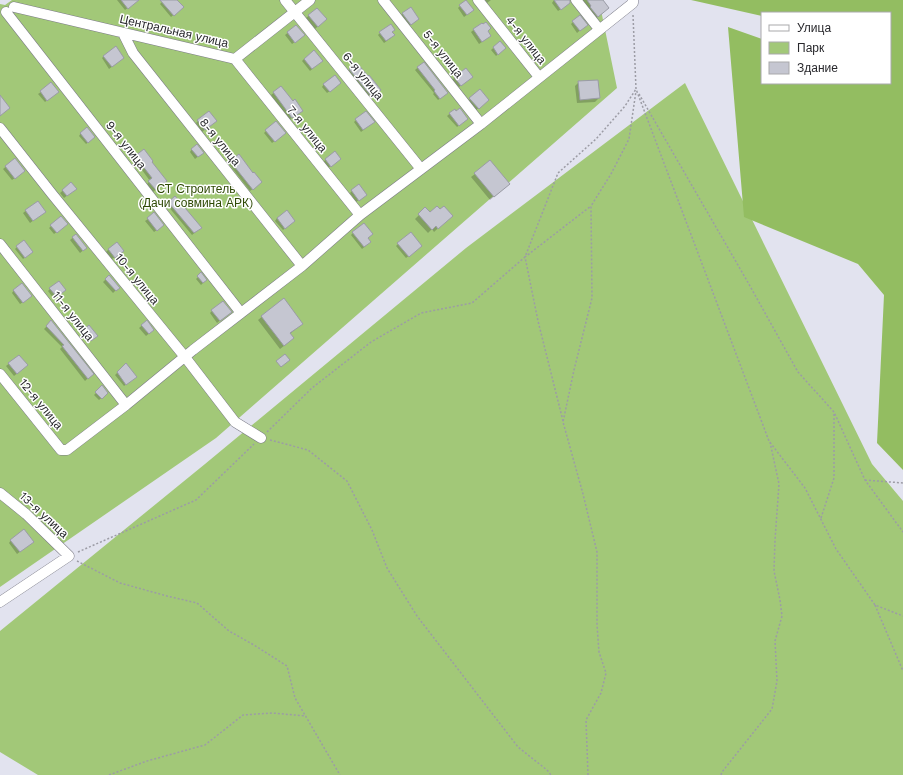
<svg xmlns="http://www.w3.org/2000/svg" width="903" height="775" font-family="'Work Sans',sans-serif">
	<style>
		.green { fill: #a2c878 }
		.forest { fill: #93bd61 }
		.shadow { fill: #0003 }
		.building { fill: #c5c6d1; stroke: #9a9ba5 }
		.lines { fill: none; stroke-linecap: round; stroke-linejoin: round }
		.street-casing { stroke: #7c7c87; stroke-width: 11 }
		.path { stroke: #9c9ca5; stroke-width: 1.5; stroke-dasharray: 2 2; stroke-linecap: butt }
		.street { stroke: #fff; stroke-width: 10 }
		.labels { text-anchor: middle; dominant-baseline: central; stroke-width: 3; stroke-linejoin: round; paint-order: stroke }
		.street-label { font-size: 12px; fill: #28282c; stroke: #fff }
		.park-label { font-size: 12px; fill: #2f4a05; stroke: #fff }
	</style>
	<rect width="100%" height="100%" fill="#e2e3ef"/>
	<path class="green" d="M 12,0 L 603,0 L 602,15 L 617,88 L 216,438 L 0,587 L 0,4 L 5,5 Z
		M 685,83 L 872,464 L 903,501 L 903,775 L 38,775 L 0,752 L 0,631 L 205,464 L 466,248 Z"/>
	<path class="forest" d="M 691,0 L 903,0 L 903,470 L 877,443 L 884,295 L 858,264 L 744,217 L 728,27 L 762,39 L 762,83 L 890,83 L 890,13 L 762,13 L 762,16 Z"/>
	<path class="shadow" d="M 117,0 L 138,0 L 125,10 Z
		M 164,0 L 176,0 L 182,7 L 171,17 L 160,4 Z
		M 485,0 L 491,0 L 487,3 Z
		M 554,0 L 566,0 L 567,5 L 558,11 L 552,3 Z
		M 580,0 L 602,0 L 604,12 L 594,20 Z
		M 460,6 L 471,12 L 464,17 L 458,8 Z
		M 410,8 L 416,21 L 408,27 L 400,16 Z
		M 317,9 L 324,21 L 315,29 L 306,18 Z
		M 573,22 L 584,27 L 577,33 L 571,24 Z
		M 481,24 L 487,31 L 488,38 L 479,44 L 471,32 Z
		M 296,26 L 301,37 L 292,44 L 285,35 Z
		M 391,32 L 391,38 L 384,43 L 378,35 L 380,33 Z
		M 500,42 L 503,50 L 496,56 L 491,50 Z
		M 104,56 L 121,60 L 109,69 L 102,58 Z
		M 304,59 L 319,63 L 310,71 L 302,61 Z
		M 423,63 L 445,95 L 438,100 L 433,94 L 434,93 L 415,70 Z
		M 350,69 L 377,92 L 369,98 L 348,71 Z
		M 455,77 L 469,79 L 459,87 L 452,80 Z
		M 579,82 L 599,98 L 595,102 L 577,103 L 575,86 Z
		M 324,84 L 338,85 L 327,93 L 322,87 Z
		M 281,87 L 299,113 L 289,120 L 271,95 Z
		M 480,90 L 486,102 L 476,110 L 468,101 Z
		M 41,92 L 55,94 L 45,102 L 38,94 Z
		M 454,110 L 465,121 L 457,127 L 447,116 Z
		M 356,120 L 371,124 L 361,132 L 354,122 Z
		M 198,121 L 213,123 L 202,132 L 196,123 Z
		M 266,131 L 282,135 L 272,143 L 264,133 Z
		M 81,133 L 92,139 L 86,144 L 79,136 Z
		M 192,149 L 200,155 L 195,159 L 190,152 Z
		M 334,153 L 337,161 L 328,168 L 323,162 Z
		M 136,156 L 164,183 L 153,192 L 147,184 L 150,181 L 134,159 Z
		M 15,159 L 22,173 L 12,180 L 3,169 Z
		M 231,162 L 259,184 L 250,191 L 229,164 Z
		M 475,174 L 506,187 L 490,200 L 471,177 Z
		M 71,183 L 73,191 L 64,198 L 60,193 Z
		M 352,191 L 363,197 L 356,202 L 350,193 Z
		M 37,202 L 42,214 L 30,223 L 23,213 Z
		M 169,203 L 198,230 L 192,235 L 167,205 Z
		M 425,209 L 430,214 L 448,219 L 434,232 L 432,229 L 428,233 L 415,219 Z
		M 61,217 L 64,226 L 54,234 L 49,228 Z
		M 277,218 L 292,223 L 283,230 L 275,221 Z
		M 148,219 L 161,227 L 154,232 L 145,221 Z
		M 353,233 L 367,239 L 368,244 L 362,249 L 351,235 Z
		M 76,235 L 86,248 L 80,253 L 70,240 Z
		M 398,244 L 418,248 L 406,258 L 396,246 Z
		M 17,247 L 30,254 L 23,259 L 15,249 Z
		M 109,249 L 120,253 L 112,259 L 106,252 Z
		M 201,274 L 206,280 L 201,285 L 196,279 Z
		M 109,276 L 119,287 L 113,293 L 103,282 Z
		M 50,289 L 63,292 L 54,299 L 48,291 Z
		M 14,290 L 29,298 L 20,304 L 12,293 Z
		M 283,299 L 298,327 L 290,334 L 289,342 L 280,349 L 258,320 Z
		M 212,311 L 228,314 L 217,323 L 210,313 Z
		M 51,322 L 92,374 L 85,381 L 60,349 L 62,347 L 44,329 Z
		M 146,322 L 151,332 L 146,336 L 139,328 Z
		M 88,326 L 96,336 L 88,343 L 81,333 Z
		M 19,356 L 24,368 L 14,376 L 6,366 Z
		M 126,364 L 133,379 L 124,386 L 115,375 Z
		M 102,387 L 107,393 L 99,400 L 94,395 Z
		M 11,540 L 30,544 L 17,554 L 9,543 Z"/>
	<path class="building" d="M 121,0 L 139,0 L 128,9 Z
		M 160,0 L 177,0 L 184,7 L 174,16 Z
		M 466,0 L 474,10 L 467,15 L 459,5 Z
		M 554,0 L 570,0 L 570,3 L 561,10 Z
		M 587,0 L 603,0 L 609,8 L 598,17 L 590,7 L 591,6 Z
		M 411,7 L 419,19 L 411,25 L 402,13 Z
		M 317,8 L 327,19 L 318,27 L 308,15 Z
		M 580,15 L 588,25 L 580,31 L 572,21 Z
		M 486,22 L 491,28 L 488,31 L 491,36 L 482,42 L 473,29 L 482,23 L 483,24 Z
		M 391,24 L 395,30 L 392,32 L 395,35 L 386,41 L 379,32 Z
		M 296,25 L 305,35 L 295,43 L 287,32 Z
		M 500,41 L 506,48 L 498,55 L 493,47 Z
		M 116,46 L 124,58 L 112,67 L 103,56 Z
		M 314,50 L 323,61 L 312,69 L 304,59 Z
		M 424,62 L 448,93 L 440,99 L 434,91 L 435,90 L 417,67 Z
		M 357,63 L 368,76 L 369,75 L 381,90 L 372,97 L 349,69 Z
		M 466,68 L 473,77 L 461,86 L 454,77 Z
		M 335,75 L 341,83 L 330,92 L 323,84 Z
		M 598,80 L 600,98 L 580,100 L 578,81 Z
		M 51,82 L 59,92 L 47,101 L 40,91 Z
		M 281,86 L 293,101 L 295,99 L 303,111 L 292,118 L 273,92 Z
		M 480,89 L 489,100 L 479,109 L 469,98 Z
		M 0,95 L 10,108 L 0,116 Z
		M 460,108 L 468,119 L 459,126 L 449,113 L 455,109 L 456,111 Z
		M 209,111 L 217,121 L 205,130 L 197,120 Z
		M 366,111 L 375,122 L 363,130 L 355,119 Z
		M 276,121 L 286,133 L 275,142 L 265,130 Z
		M 87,127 L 95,137 L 88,143 L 80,133 Z
		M 197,144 L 204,153 L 198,157 L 191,149 Z
		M 144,149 L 153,161 L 152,162 L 167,181 L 156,190 L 148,181 L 152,178 L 135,156 Z
		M 335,151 L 341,159 L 331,167 L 325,159 Z
		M 239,154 L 253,173 L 254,172 L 262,182 L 253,190 L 230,161 Z
		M 15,158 L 25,171 L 15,179 L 5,166 Z
		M 490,160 L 510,184 L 494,197 L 474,173 Z
		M 71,182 L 77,189 L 67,196 L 62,190 Z
		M 359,184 L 367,195 L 359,201 L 351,190 Z
		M 175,196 L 202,228 L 194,233 L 168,202 Z
		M 38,201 L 46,212 L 33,221 L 25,210 Z
		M 437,206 L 440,209 L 444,206 L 453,216 L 438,229 L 436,226 L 432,230 L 418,214 L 425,207 L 430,212 Z
		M 287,210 L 295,221 L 285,229 L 277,218 Z
		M 154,212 L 164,225 L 157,231 L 147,218 Z
		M 61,216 L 68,224 L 57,233 L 50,225 Z
		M 364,223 L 373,234 L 368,238 L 371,242 L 364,247 L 352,232 Z
		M 411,232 L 422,246 L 409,257 L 397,243 Z
		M 76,234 L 87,248 L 83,251 L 72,237 Z
		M 24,240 L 33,252 L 25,258 L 16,246 Z
		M 117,242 L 124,251 L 115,258 L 108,249 Z
		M 201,272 L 207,280 L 203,283 L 197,276 Z
		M 109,275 L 120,288 L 116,291 L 105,279 Z
		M 59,281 L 66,290 L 57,297 L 49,288 Z
		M 22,283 L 32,296 L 23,303 L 13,290 Z
		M 284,298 L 303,324 L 290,333 L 294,338 L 284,346 L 261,316 Z
		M 223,301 L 232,312 L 220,321 L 211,310 Z
		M 51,320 L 94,374 L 88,379 L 62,346 L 64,345 L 46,326 Z
		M 147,320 L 154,330 L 149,334 L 141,325 Z
		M 89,325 L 98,336 L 91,341 L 82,331 Z
		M 285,354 L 290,360 L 281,367 L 276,361 Z
		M 19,355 L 28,365 L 17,374 L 8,363 Z
		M 126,363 L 137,377 L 126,385 L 117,372 Z
		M 102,385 L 108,393 L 102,399 L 95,392 Z
		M 24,529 L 34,542 L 20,552 L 10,540 Z"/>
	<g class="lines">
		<defs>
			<path id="street" d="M 285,0 L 421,169
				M 383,0 L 481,124
				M 478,0 L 539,77
				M 576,0 L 599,29
				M 14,7 L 235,59 L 310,0
				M 6,12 L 241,313
				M 123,33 L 133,53 L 302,266
				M 235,59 L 360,215
				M 0,128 L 52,194 L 185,357 L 235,422 L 261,438
				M 0,244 L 126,405
				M 0,374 L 61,450 L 67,450 L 126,405 L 193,350 L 302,266 L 360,215 L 481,124 L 633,3 L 633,0
				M 0,493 L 26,514 L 69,556 L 0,602"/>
		</defs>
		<use href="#street" class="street-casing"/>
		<path class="path" d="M 633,15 L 636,89 L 769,441 L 805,488 L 836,549 L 875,605 L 903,616
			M 639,94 L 746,279 L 798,372 L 834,412 L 865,480 L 903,532
			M 563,421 L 538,321 L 525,257 L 591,206
			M 267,432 L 312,388 L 371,342 L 421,313 L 472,303 L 525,257 L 558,173 L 596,139 L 625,106 L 636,89
			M 270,440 L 308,450 L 347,481 L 372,530 L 387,568 L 417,616 L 518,747 L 547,770 L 551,775
			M 865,480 L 903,483
			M 821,518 L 834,478 L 834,414
			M 78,552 L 196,500 L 254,444
			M 77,561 L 120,583 L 167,596 L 197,603 L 229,631 L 254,645 L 287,666 L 295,698 L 340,775
			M 875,605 L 903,671
			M 109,775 L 147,761 L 205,745 L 243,715 L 272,713 L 306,716
			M 588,775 L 586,720 L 601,693 L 606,673 L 599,652 L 597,625 L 597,552 L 583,494 L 563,422 L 574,370 L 592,298 L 591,206 L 611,174 L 629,139 L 636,91
			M 721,775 L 722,772 L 772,709 L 777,681 L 775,641 L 782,616 L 780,600 L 774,571 L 775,540 L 779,484 L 770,442"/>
		<use href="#street" class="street"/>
	</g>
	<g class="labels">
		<g class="street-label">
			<text transform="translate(174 31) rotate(13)">Центральная улица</text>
			<text transform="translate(526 40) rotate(52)">4-я улица</text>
			<text transform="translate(443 54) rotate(52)">5-я улица</text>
			<text transform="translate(363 76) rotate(51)">6-я улица</text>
			<text transform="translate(307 129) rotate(51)">7-я улица</text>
			<text transform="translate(220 142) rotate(51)">8-я улица</text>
			<text transform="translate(126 145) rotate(52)">9-я улица</text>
			<text transform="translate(137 279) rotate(51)">10-я улица</text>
			<text transform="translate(73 316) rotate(52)">11-я улица</text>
			<text transform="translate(41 404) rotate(51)">12-я улица</text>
			<text transform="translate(44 515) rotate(43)">13-я улица</text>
		</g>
		<g class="park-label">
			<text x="196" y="189">СТ Строитель<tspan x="196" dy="14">(Дачи совмина АРК)</tspan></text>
		</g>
	</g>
	<rect x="761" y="12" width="130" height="72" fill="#ffffff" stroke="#a9a9ab"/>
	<rect x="769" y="25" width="20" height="6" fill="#ffffff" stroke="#a9a9ab"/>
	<text x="797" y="32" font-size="12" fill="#28282c">Улица</text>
	<rect x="769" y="42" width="20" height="12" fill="#a2c878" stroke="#a9a9ab"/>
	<text x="797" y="52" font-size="12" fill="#28282c">Парк</text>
	<rect x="769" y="62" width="20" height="12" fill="#c5c6d1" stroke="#a9a9ab"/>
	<text x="797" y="72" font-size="12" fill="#28282c">Здание</text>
</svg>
